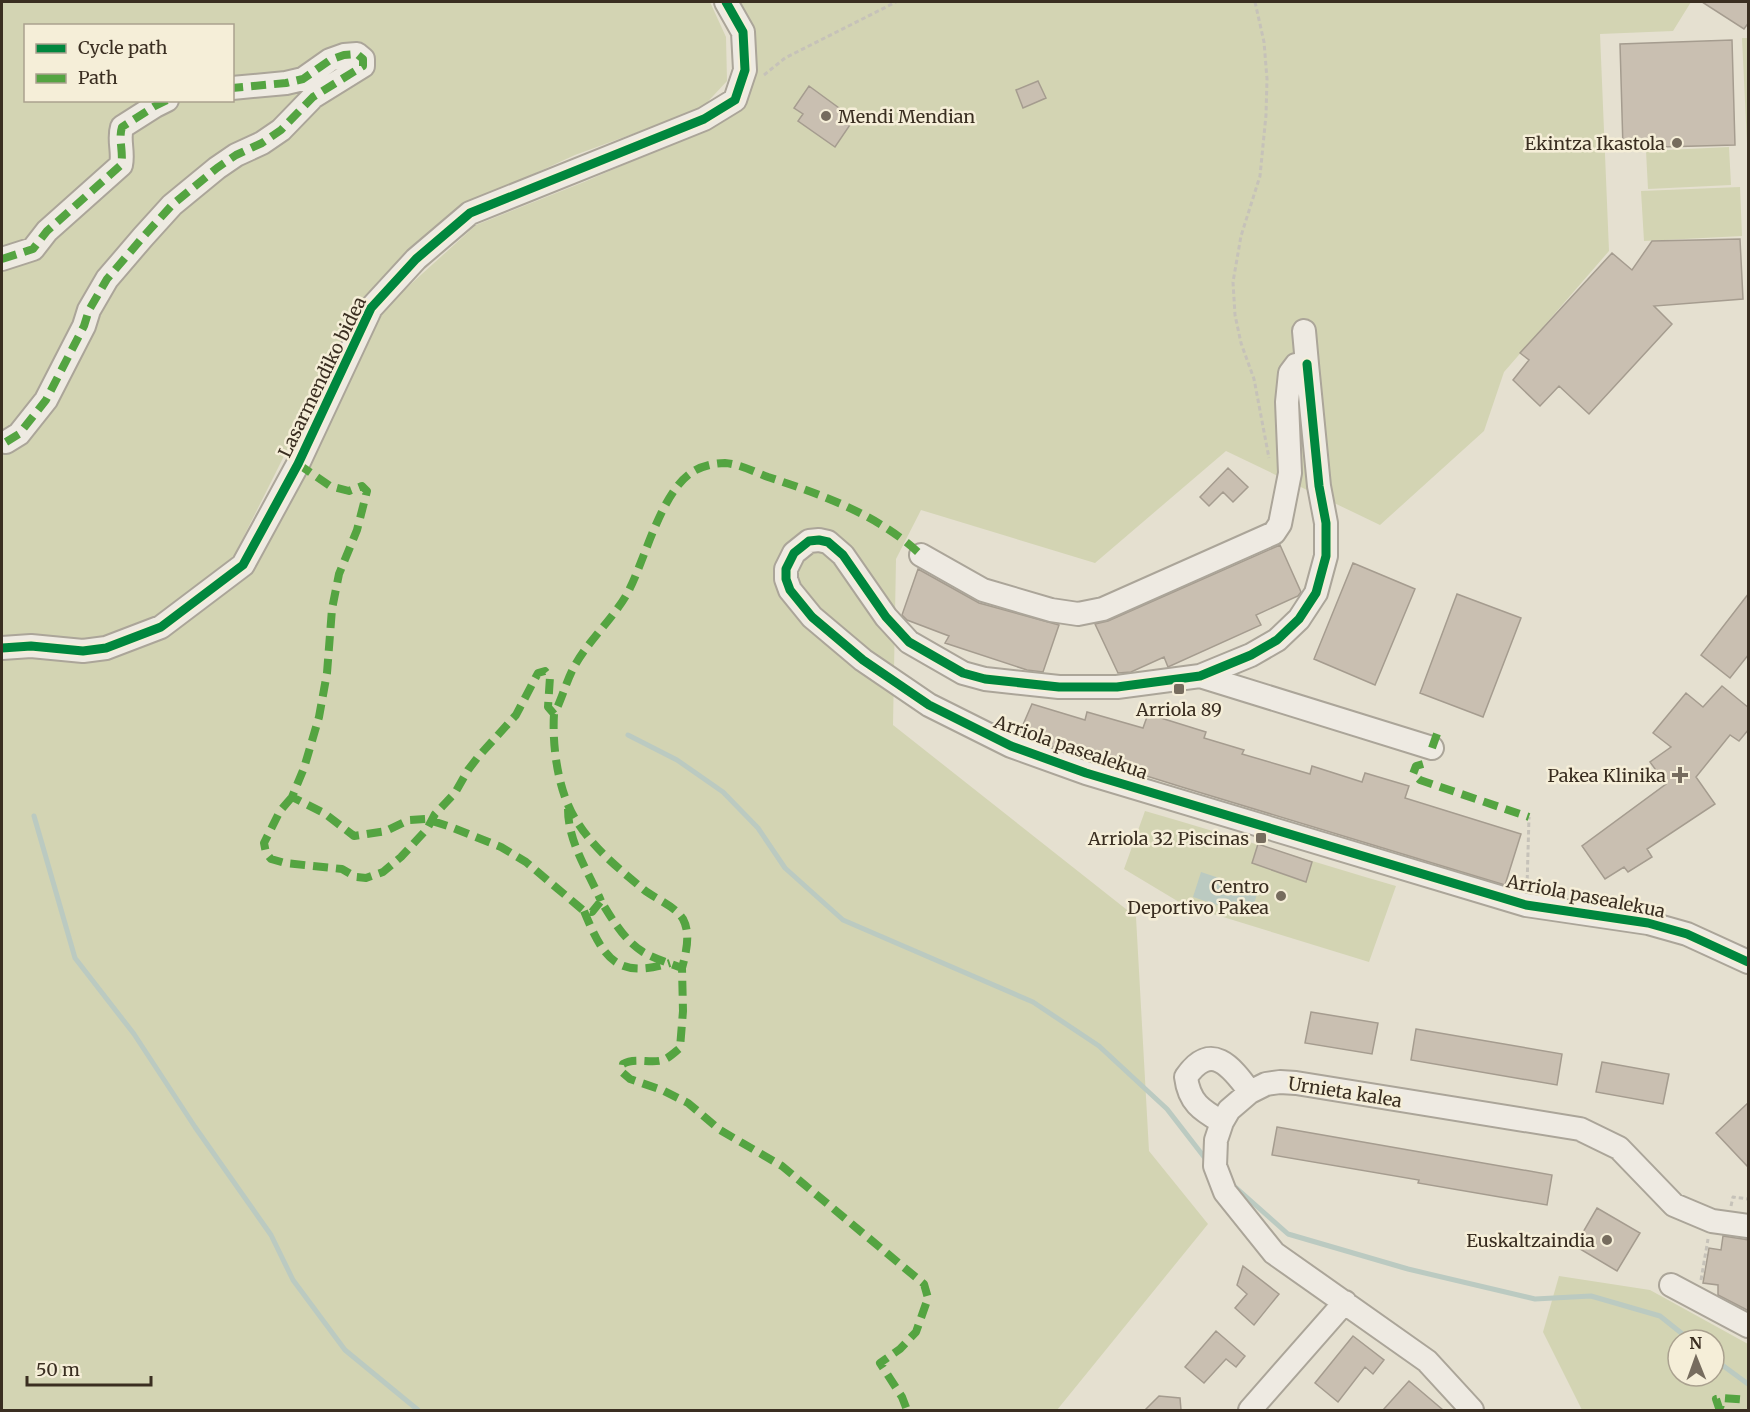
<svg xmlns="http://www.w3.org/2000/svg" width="1750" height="1412" font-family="Merriweather,serif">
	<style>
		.green { fill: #d3d4b3; fill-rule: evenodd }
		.water { fill: #bbcac1 }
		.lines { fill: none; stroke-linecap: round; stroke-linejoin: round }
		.stream { stroke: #bbcac1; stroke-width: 5 }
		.building { fill: #c9bfb1; stroke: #a59c8f; stroke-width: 1.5 }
		.minor-casing { stroke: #aba599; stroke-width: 26 }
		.path { stroke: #c6c2b9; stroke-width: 3; stroke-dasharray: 4.5 3; stroke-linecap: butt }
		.minor { stroke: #eeeae2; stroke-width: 22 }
		.quiet { stroke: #54a441; stroke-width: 8; stroke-dasharray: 15 8; stroke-linecap: butt }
		.cycleway-casing { stroke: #f5eed8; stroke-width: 13 }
		.cycleway { stroke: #00873e; stroke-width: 9 }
		.poi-dot { fill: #766c5e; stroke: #f5eed8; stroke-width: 2 }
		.labels { text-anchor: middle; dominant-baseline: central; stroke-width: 5; stroke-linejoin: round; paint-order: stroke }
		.poi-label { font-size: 18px; fill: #3a2e21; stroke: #f5eed8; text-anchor: end }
		.street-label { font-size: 18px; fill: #3a2e21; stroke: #f5eed8 }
	</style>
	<rect width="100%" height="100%" fill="#e5e0d0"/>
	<path class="green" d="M 2,2 L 710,2 L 726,37 L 727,81 L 701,109 L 575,155 L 455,210 L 363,298 L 234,556 L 150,623 L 102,640 L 20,637 L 2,638 ZM 26,26 L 232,26 L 232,100 L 26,100 Z
		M 734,2 L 1691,2 L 1673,31 L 1600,34 L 1609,251 L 1504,372 L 1484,431 L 1380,525 L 1226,451 L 1095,563 L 921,510 L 896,559 L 893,725 L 1136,917 L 1149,1151 L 1208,1224 L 1057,1410 L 2,1410 L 2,657 L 95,662 L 164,636 L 254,567 L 380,312 L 476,225 L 584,182 L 709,128 L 742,105 Z
		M 1748,34 L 1748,164 L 1742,38 L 1747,38 Z
		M 1729,147 L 1731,185 L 1648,189 L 1646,151 Z
		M 1740,187 L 1742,236 L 1644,241 L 1641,191 Z
		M 1145,811 C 1229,835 1312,862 1396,886 L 1369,962 L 1184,905 L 1124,869 Z
		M 1559,1276 L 1650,1290 L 1748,1344 L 1748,1410 L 1582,1410 L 1543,1332 ZM 1678,1340 L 1714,1340 L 1714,1376 L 1678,1376 Z"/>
	<path class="water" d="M 1201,872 L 1258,891 L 1250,916 L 1193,897 Z"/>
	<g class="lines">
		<path class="stream" d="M 628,735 L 677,760 L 723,792 L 758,828 L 785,868 L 843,920 L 1033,1002 L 1099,1046 L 1167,1109 L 1208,1162
			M 34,816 L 75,958 L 134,1034 L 195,1127 L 271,1235 L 293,1280 L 345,1350 L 418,1410
			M 1234,1186 L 1288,1234 L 1408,1269 L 1535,1299 L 1591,1296 L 1660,1316 L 1690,1340
			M 1714,1359 L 1748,1384"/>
	</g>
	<path class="building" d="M 1702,2 L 1749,2 L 1749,22 L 1744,29 Z
		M 1732,40 L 1735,145 L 1623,148 L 1620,44 Z
		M 1038,81 L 1046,98 L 1023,108 L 1016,90 Z
		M 809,86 L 854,119 L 835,147 L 798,121 L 803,114 L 794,108 Z
		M 1740,239 L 1743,299 L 1654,306 L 1672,324 L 1589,414 L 1559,386 L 1540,406 L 1513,380 L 1529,360 L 1520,353 L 1612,253 L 1632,270 L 1652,241 Z
		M 1228,468 L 1248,487 L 1233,502 L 1223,492 L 1209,506 L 1200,497 Z
		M 1280,545 L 1301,592 L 1298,596 L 1256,615 L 1261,625 L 1168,667 L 1164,657 L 1131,672 L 1118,673 L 1095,624 L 1108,621 Z
		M 1353,563 L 1415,589 L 1375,685 L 1314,659 Z
		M 918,569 L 979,603 L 1059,625 L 1043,672 L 1027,670 L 945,643 L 949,636 L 907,620 L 902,615 Z
		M 1749,593 L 1749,654 L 1730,678 L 1701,655 Z
		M 1457,594 L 1521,618 L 1483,717 L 1420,693 Z
		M 1722,686 L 1749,708 L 1749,729 L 1739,741 L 1730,735 L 1696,777 L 1715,804 L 1647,849 L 1652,857 L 1628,872 L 1624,867 L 1605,879 L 1582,846 L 1666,784 L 1650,762 L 1671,747 L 1653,733 L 1686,693 L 1703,707 Z
		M 1032,704 L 1085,720 L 1087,712 L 1143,728 L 1148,714 L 1206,732 L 1204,738 L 1244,750 L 1242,754 L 1310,774 L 1312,766 L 1362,782 L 1365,773 L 1409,786 L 1405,798 L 1521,834 L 1505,885 L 1185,788 L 1121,768 L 1121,769 L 1090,760 L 1019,734 Z
		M 1258,844 L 1312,862 L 1306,882 L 1252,863 Z
		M 1311,1012 L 1378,1023 L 1372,1054 L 1305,1043 Z
		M 1416,1029 L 1562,1054 L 1557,1085 L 1411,1060 Z
		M 1602,1062 L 1669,1074 L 1663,1104 L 1596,1092 Z
		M 1749,1102 L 1749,1168 L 1716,1133 Z
		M 1277,1127 L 1552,1175 L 1547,1205 L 1418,1183 L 1419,1180 L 1272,1155 Z
		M 1597,1208 L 1640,1233 L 1617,1271 L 1575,1246 Z
		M 1723,1236 L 1749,1240 L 1749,1311 L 1718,1295 L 1718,1285 L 1703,1283 L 1709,1248 L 1721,1250 Z
		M 1243,1266 L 1279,1294 L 1254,1325 L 1235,1308 L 1247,1294 L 1237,1285 Z
		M 1216,1331 L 1245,1356 L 1236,1367 L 1226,1359 L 1204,1383 L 1185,1367 Z
		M 1353,1336 L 1384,1360 L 1373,1374 L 1365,1367 L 1338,1402 L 1315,1383 Z
		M 1409,1381 L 1443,1410 L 1383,1410 Z
		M 1159,1396 L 1180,1398 L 1181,1410 L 1145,1410 Z"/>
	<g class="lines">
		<defs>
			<path id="minor" d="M 2,259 L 33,249 L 47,231 L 121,165 C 124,152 118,140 122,127 L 155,106 L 167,100
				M 1307,364 L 1319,486 L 1326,523 L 1326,556 L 1316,593 L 1299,619 L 1277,640 L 1251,655 L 1200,676 L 1117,687 L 1059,687 L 985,679 L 963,673 L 909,642 L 886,617 L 843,555 L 828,542 L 819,540 L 809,541 L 794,553 L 786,569 L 786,579 L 790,590 L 812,617 L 863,660 L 929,705 L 1011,746 L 1086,773 L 1526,905 L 1648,923 L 1687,934 L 1748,962
				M 6,442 L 19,434 L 46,400 L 84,326 L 89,310 L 107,279 L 143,237 L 172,205 L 217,168 L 236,155 L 262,143 L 281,130 L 313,97 L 363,66 L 363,59 L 357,54 L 344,55 L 330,60 L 303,79 L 286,83 L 232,88
				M 921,555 L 983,590 L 1051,610 L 1078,614 L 1103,609 L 1274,533 L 1280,524 L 1290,473 L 1287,402 L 1290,373 L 1296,365 L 1307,364 L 1304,331
				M 2,648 L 31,646 L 83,651 L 106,648 L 161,627 L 243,565 L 298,464 L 371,308 L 416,259 L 470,213 L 704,119 L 735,100 L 745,70 L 743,32 L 726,2
				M 1200,676 L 1432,748
				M 1222,1122 C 1201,1110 1189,1102 1186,1077 C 1211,1041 1231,1066 1250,1092
				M 1671,1285 L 1748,1326
				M 1250,1410 L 1345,1302
				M 1472,1410 L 1427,1361 L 1274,1253 L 1225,1192 L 1215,1166 L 1216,1140 L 1222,1122 L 1229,1110 L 1250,1092 L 1266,1084 L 1280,1082 L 1296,1083 L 1580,1129 L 1619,1148 L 1674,1205 L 1712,1221 L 1748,1226"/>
		</defs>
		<use href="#minor" class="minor-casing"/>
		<path class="path" d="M 1255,2 L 1264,42 L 1267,79 L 1266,115 L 1260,176 L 1241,236 L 1233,282 L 1235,315 L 1241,343 L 1254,379 L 1269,458
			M 764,75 L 785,58 L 896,2
			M 1527,887 L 1529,817
			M 1731,1206 L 1733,1197 L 1748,1199
			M 1701,1280 L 1708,1239"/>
		<use href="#minor" class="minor"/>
		<path class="quiet" d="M 2,259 L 33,249 L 47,231 L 121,165 C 124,152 118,140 122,127 L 155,106 L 167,100
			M 6,442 L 19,434 L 46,400 L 84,326 L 89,310 L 107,279 L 143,237 L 172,205 L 217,168 L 236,155 L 262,143 L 281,130 L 313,97 L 363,66 L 363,59 L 357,54 L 344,55 L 330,60 L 303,79 L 286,83 L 232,88
			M 298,464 L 330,486 L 349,491 L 362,486 L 367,491 L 357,530 L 339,574 L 332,609 L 327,673 L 319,717 L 304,768 L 292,797 L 324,813 L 354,836 L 386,831 L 409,820 L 426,819 L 451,827 L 501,847 L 526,862 L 584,911 L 592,912 L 601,901 C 612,919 624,940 643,952 C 655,959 669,963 682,968 L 683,1011 L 680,1048 C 675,1052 669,1058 663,1060 C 650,1064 635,1057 623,1064 L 622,1072 L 630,1079 L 662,1090 L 688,1103 L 720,1130 L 782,1166 L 924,1284 L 928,1298 L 916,1332 L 900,1349 L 880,1363 L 902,1397 L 907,1410
			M 554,714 C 552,746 558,792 576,820 C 593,848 618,868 643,889 C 655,899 674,905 683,919 C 691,934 686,953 682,968
			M 1432,748 L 1438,731
			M 1423,764 L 1416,766 L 1413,774 L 1420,780 L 1529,817
			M 292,797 L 280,811 L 264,843 L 266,853 L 271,859 L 285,863 L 342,869 L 356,877 L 366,878 L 383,872 L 401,857 L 427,829 L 435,814 L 455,793 L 468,770 L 478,757 L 516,715 L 538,673 L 545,671 L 550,677 L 548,707 L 554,714 C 562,699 566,682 574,667 C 588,641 612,620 627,594 C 645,561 661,490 694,471 C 702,466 715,463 725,463 C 739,464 755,472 768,477 C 823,495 879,515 921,555
			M 568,809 C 568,842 588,871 601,901
			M 584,911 C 603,957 616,980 670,963
			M 1723,1410 L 1719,1408 L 1716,1399 L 1723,1398 L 1748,1400"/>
		<defs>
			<path id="cycleway" d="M 1307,364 L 1319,486 L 1326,523 L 1326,556 L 1316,593 L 1299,619 L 1277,640 L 1251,655 L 1200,676 L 1117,687 L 1059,687 L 985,679 L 963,673 L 909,642 L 886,617 L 843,555 L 828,542 L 819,540 L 809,541 L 794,553 L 786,569 L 786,579 L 790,590 L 812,617 L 863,660 L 929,705 L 1011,746 L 1086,773 L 1526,905 L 1648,923 L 1687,934 L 1748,962
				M 2,648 L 31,646 L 83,651 L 106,648 L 161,627 L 243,565 L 298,464 L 371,308 L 416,259 L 470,213 L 704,119 L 735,100 L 745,70 L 743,32 L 726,2"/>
		</defs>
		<use href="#cycleway" class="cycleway-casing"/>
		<use href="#cycleway" class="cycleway"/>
	</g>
	<g class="poi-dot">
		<circle cx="826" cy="116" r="6"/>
		<circle cx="1677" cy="143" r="6"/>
		<rect x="1173" y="683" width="12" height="12" rx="3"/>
		<path d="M1677 766h6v6h6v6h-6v6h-6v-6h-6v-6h6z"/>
		<rect x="1255" y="832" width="12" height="12" rx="3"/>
		<circle cx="1281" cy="896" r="6"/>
		<circle cx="1607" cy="1240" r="6"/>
	</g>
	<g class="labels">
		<g class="poi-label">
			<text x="838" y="116" text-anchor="start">Mendi Mendian</text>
			<text x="1665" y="143">Ekintza Ikastola</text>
			<text x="1179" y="709" text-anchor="middle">Arriola 89</text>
			<text x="1666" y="775">Pakea Klinika</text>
			<text x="1249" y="838">Arriola 32 Piscinas</text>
			<text x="1269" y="886">Centro<tspan x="1269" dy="21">Deportivo Pakea</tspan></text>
			<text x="1595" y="1240">Euskaltzaindia</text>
		</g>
		<g class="street-label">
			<text transform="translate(322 377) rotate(-64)">Lasarmendiko bidea</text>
			<text transform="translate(1071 747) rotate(19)">Arriola pasealekua</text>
			<text transform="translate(1586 896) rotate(11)">Arriola pasealekua</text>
			<text transform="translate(1345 1092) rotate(9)">Urnieta kalea</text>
		</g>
	</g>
	<rect width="1750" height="1412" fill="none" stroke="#3a2e21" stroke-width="6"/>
	<rect x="24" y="24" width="210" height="78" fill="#f5eed8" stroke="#aaa18f" stroke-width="1.5"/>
	<rect x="36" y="44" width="30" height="9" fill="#00873e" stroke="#aaa18f" stroke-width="1.5"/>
	<text x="78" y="54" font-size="18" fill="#3a2e21">Cycle path</text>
	<rect x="36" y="74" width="30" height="9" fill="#54a441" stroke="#aaa18f" stroke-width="1.5"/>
	<text x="78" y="84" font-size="18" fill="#3a2e21">Path</text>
	<g transform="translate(1696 1358) rotate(359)"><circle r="28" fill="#f5eed8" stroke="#aaa18f" stroke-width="1.5"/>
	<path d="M0-4.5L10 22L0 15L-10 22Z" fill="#766c5e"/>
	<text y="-9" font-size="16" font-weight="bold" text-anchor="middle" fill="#3a2e21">N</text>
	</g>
	<path d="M27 1376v9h124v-9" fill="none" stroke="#3a2e21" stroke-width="3"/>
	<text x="36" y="1376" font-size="18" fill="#3a2e21" stroke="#f5eed8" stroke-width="4.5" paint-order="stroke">50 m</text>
</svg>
